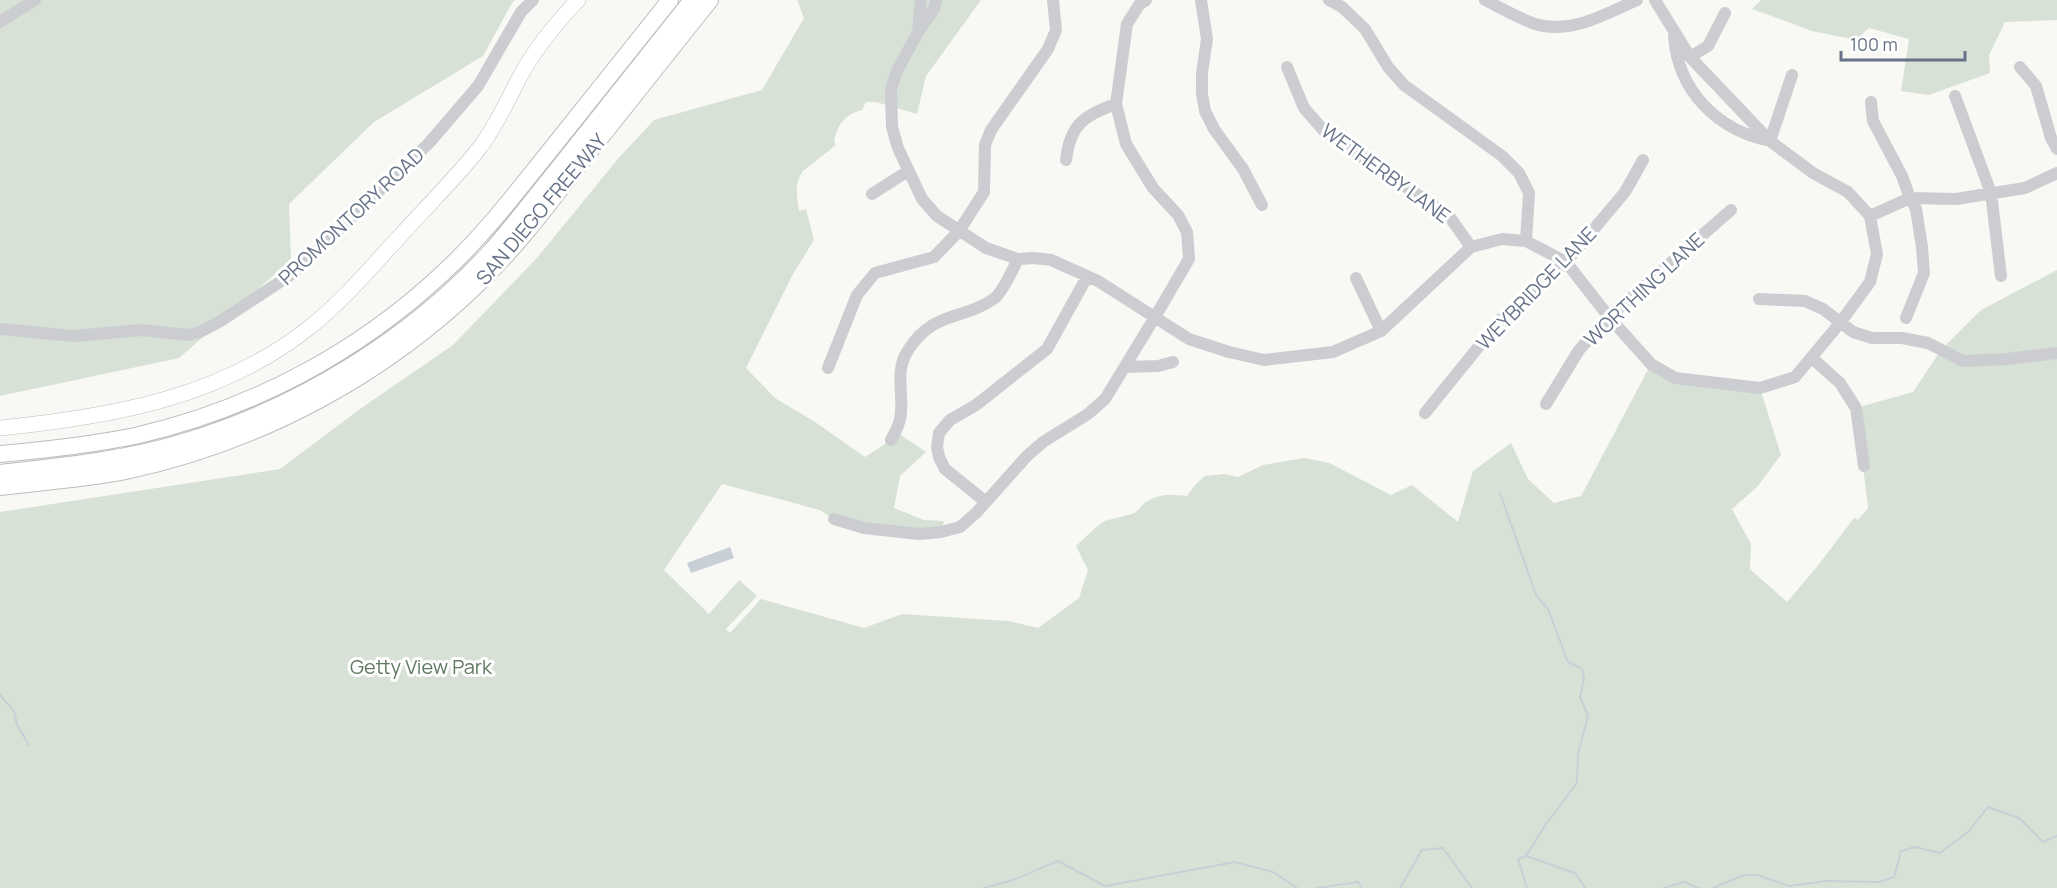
<svg xmlns="http://www.w3.org/2000/svg" width="2057" height="888" font-family="Manrope,sans-serif">
	<style>
		.green { fill: #d8e1d6 }
		.water { fill: #c8cfd6 }
		.lines { fill: none; stroke-linecap: round; stroke-linejoin: round }
		.stream { stroke: #c8cfd6; stroke-width: 2 }
		.major-casing { stroke: #bbbec2; stroke-width: 16 }
		.highway-casing { stroke: #babdc1; stroke-width: 18 }
		.minor { stroke: #cbcdd1; stroke-width: 12 }
		.major { stroke: #fff; stroke-width: 15 }
		.highway { stroke: #fff; stroke-width: 16 }
		.labels { text-anchor: middle; dominant-baseline: central; stroke-width: 6; stroke-linejoin: round; paint-order: stroke }
		.street-label { font-size: 20px; fill: #667388; stroke: #fff }
		.park-label { font-size: 20px; fill: #627a61; stroke: #fff }
	</style>
	<rect width="100%" height="100%" fill="#f8f8f5"/>
	<path class="green" d="M 0,0 L 515,0 L 512,3 L 483,56 L 374,122 L 289,204 L 291,260 L 179,358 L 0,396 Z
		M 797,0 L 981,0 L 926,76 L 917,114 L 876,102 L 866,102 L 862,110 C 844,115 838,124 834,142 L 836,145 L 803,171 C 794,183 797,197 799,211 L 806,209 L 814,240 L 793,274 L 746,368 L 775,398 L 815,422 L 865,457 L 891,440 L 895,431 L 926,452 L 900,476 L 894,508 L 924,520 L 944,521 L 941,532 L 834,519 L 820,510 L 722,484 L 664,570 L 709,614 L 739,580 L 757,596 L 726,629 L 730,633 L 761,599 L 864,628 L 902,614 L 1008,621 L 1038,628 L 1079,598 L 1088,570 L 1076,546 C 1084,539 1097,525 1105,521 C 1113,518 1129,516 1136,512 C 1140,509 1142,504 1146,502 C 1161,493 1170,495 1187,496 L 1195,485 L 1205,476 L 1224,474 L 1238,477 L 1263,465 L 1305,458 L 1329,463 L 1391,495 L 1412,485 L 1458,522 L 1473,471 L 1511,443 L 1528,479 L 1554,503 L 1581,496 L 1651,364 L 1675,378 L 1760,388 L 1781,455 L 1757,487 L 1732,509 L 1751,544 L 1750,569 L 1787,602 L 1816,568 L 1854,518 L 1858,520 L 1868,508 L 1856,408 L 1913,392 L 1941,350 L 1981,310 L 2057,270 L 2057,888 L 0,888 L 0,512 L 280,469 L 360,409 L 453,345 L 537,258 L 617,160 L 654,120 L 762,90 L 804,18 Z
		M 1761,0 L 2057,0 L 2057,20 L 2005,22 L 1989,55 L 1990,73 L 1929,95 L 1901,91 L 1909,39 L 1869,28 L 1856,40 L 1812,31 L 1752,9 Z"/>
	<path class="water" d="M 730,547 L 734,558 L 691,573 L 687,563 Z"/>
	<g class="lines">
		<path class="stream" d="M 1500,493 L 1536,595 L 1548,609 L 1568,662 L 1582,669 L 1584,678 L 1580,697 L 1588,716 L 1578,754 L 1577,783 L 1546,824 L 1526,856
			M 0,695 L 14,711 L 17,725 L 29,745
			M 984,888 L 1013,880 L 1058,861 L 1105,886 L 1235,862 L 1273,872 L 1297,888
			M 1317,888 L 1358,882 L 1362,888
			M 1400,888 L 1422,850 L 1443,848 L 1472,888
			M 1527,888 L 1518,859 L 1526,856 L 1575,873 L 1585,888
			M 1664,888 L 1684,882 L 1699,888
			M 1713,888 L 1744,875 L 1757,875 L 1789,886 L 1826,881 L 1879,882 L 1894,877 L 1901,851 L 1915,847 L 1940,853 L 1969,831 L 1988,807 L 2019,818 L 2043,842 L 2057,836"/>
		<defs>
			<path id="major" d="M 0,428 C 110,417 221,398 310,327 C 344,300 372,266 402,234 C 428,205 457,177 481,146 C 498,123 509,97 523,71 C 538,45 557,22 578,0"/>
			<path id="highway" d="M 0,454 C 45,450 90,445 135,436 C 250,410 358,353 444,272 C 483,236 515,194 548,153 C 589,102 629,51 670,0
				M 0,473 C 63,466 126,460 187,441 C 301,406 410,339 491,251 C 514,225 535,197 557,170 C 602,113 647,56 692,0
				M 0,487 C 42,482 85,479 126,471 C 261,442 386,375 484,278 C 522,241 553,198 586,156 C 627,104 669,52 710,0"/>
		</defs>
		<use href="#major" class="major-casing"/>
		<use href="#highway" class="highway-casing"/>
		<path class="minor" d="M 936,0 L 934,9 L 918,32 L 897,71 L 891,89 L 892,127 L 898,148 L 922,199 L 937,216 L 986,248 L 1018,259 L 1034,258 L 1051,260 L 1098,281 L 1189,339 L 1229,352 L 1264,360 L 1333,352 L 1381,331 L 1471,247 L 1502,239 L 1526,241 L 1566,262 L 1609,317 L 1651,364 L 1675,378 L 1760,388 L 1795,377 L 1840,323 L 1870,282 L 1877,254 L 1870,216 L 1848,192 L 1813,173 L 1770,141 L 1690,57 L 1655,0
			M 1201,0 L 1207,39 L 1202,73 L 1202,94 L 1205,111 L 1214,129 L 1243,169 L 1262,205
			M 1329,0 L 1342,7 L 1365,29 L 1388,67 L 1404,85 L 1502,156 L 1519,173 L 1529,193 L 1526,241
			M 1485,0 C 1501,8 1518,18 1535,24 C 1571,35 1605,14 1637,0
			M 0,22 L 35,0
			M 918,31 L 921,0
			M 1674,36 C 1678,91 1717,130 1770,141 L 1792,75
			M 1690,57 L 1708,46 L 1725,13
			M 1287,67 L 1304,108 L 1325,132 L 1449,216 L 1471,247
			M 2020,67 L 2036,86 L 2051,138 L 2057,149
			M 1955,96 L 1991,193 L 2001,276
			M 1871,102 L 1873,121 L 1902,176 L 1910,198 L 1916,209 L 1922,247 L 1924,273 L 1906,318
			M 1066,160 C 1070,125 1084,115 1116,104
			M 872,194 L 908,171
			M 1870,216 L 1910,198 L 1956,199 L 2025,188 L 2057,173
			M 1356,278 L 1381,331
			M 1759,299 L 1805,301 L 1823,309 L 1853,332 L 1872,338 L 1902,338 L 1928,343 L 1963,361 L 2007,359 L 2057,353
			M 0,329 L 73,336 L 142,330 L 187,335 L 200,332 L 219,322 L 295,272 L 429,143 L 478,86 L 521,12 L 533,0
			M 1812,358 L 1840,383 L 1856,408 L 1864,466
			M 1125,367 L 1158,366 L 1173,362
			M 828,368 L 857,295 L 875,273 L 934,257 L 959,231 L 984,192 L 985,145 L 991,130 L 1048,49 L 1056,30 L 1053,0
			M 1546,404 L 1579,350 L 1609,317 L 1731,210
			M 1425,413 L 1501,319 L 1566,262 L 1625,192 L 1643,160
			M 891,440 C 894,434 899,426 900,419 C 905,397 894,373 907,352 C 932,310 963,321 995,298 C 1003,291 1013,269 1018,259
			M 986,502 L 945,469 L 939,457 L 937,447 L 939,433 L 950,420 L 976,405 L 1047,349 L 1087,277
			M 834,519 L 864,528 L 919,534 L 941,532 L 960,527 L 976,513 L 1027,456 L 1043,442 L 1088,414 L 1105,399 L 1155,317 L 1189,259 L 1187,232 L 1178,215 L 1153,188 L 1126,144 L 1116,104 L 1127,24 L 1139,5 L 1146,0"/>
		<use href="#major" class="major"/>
		<use href="#highway" class="highway"/>
	</g>
	<g class="labels">
		<g class="street-label">
			<text transform="translate(1386 173) rotate(36)">WETHERBY LANE</text>
			<text transform="translate(541 209) rotate(-50)">SAN DIEGO FREEWAY</text>
			<text transform="translate(351 216) rotate(-43)">PROMONTORY ROAD</text>
			<text transform="translate(1536 288) rotate(-46)">WEYBRIDGE LANE</text>
			<text transform="translate(1644 289) rotate(-43)">WORTHING LANE</text>
		</g>
		<g class="park-label">
			<text x="421" y="666">Getty View Park</text>
		</g>
	</g>
	<path d="M1841 51v9h124v-9" fill="none" stroke="#667388" stroke-width="3"/>
	<text x="1850" y="51" font-size="18" fill="#667388" stroke="#ffffff" stroke-width="4.5" paint-order="stroke">100 m</text>
</svg>
